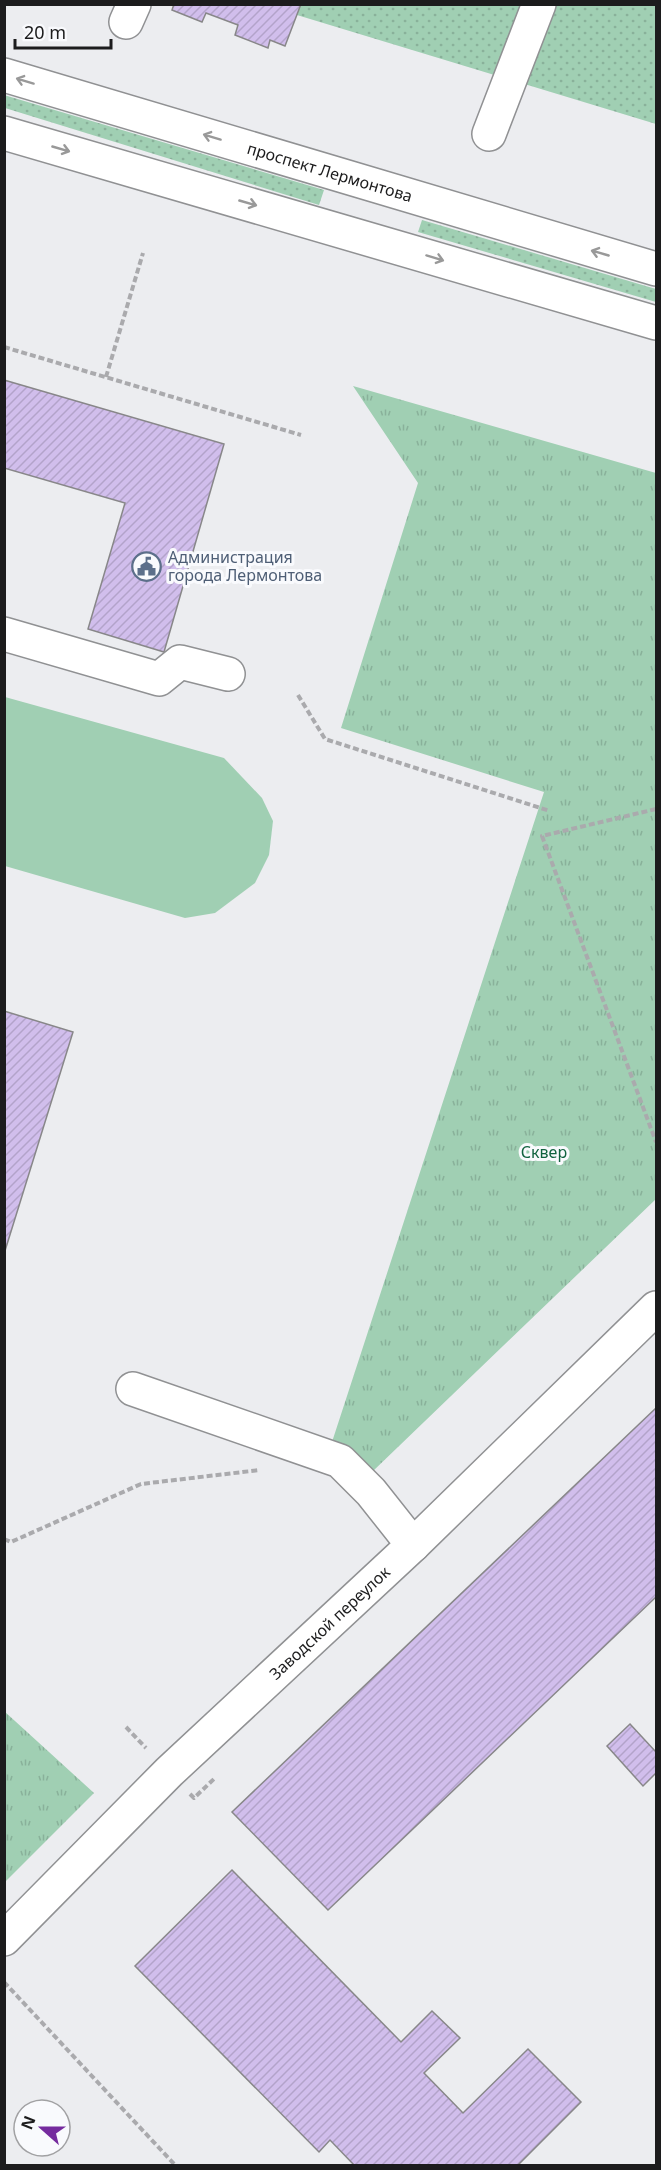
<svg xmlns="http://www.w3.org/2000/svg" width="661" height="2170" font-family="'Noto Sans',sans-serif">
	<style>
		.grass { fill: url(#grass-dots) }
		.park { fill: url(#park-tufts) }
		.pitch { fill: #a0cfb3 }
		.building { fill: url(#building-hatch); stroke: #888789; stroke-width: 1.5 }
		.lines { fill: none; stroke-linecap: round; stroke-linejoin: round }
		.minor-casing { stroke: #909193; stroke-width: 36 }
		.path { stroke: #aaaaad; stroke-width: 4; stroke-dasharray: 6 3; stroke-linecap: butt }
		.minor { stroke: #fff; stroke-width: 33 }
		.oneway { stroke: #999 }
		.labels { text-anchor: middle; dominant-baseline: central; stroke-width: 6; stroke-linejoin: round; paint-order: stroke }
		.street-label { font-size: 16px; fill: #1c1c1d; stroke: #f9fafd }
		.service-label { font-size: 16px; fill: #4e5e75; stroke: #f9fafd; text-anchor: start }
		.park-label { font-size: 16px; fill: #11633f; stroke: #f9fafd }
	</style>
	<defs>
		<pattern id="grass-dots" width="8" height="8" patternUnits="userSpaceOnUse" patternTransform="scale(1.5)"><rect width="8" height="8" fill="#a0cfb3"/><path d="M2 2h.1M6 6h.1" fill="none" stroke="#89b19a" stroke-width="1.8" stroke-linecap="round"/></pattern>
		<pattern id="park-tufts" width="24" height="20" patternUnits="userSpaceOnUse" patternTransform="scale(1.5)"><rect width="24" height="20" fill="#a0cfb3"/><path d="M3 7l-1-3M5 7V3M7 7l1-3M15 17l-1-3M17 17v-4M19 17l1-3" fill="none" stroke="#89b19a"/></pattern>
		<pattern id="building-hatch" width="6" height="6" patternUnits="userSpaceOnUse" patternTransform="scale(1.5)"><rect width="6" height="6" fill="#d1beec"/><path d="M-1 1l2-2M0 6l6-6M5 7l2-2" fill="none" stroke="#b3a3ca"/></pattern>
	</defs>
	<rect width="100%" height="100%" fill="#ecedf0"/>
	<path class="grass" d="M 264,5 L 656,5 L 656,124 Z
		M 4,95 L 324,190 L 319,205 L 5,108 Z
		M 422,220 L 656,289 L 656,302 L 418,232 Z"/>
	<path class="park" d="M 353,386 L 656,473 L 656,1199 L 372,1472 L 332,1442 L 544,792 L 341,728 L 418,483 Z
		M 4,1711 L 94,1793 L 5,1882 L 4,1882 Z"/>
	<path class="pitch" d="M 5,697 L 224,758 L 262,798 L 273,821 L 269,855 L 255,883 L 215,913 L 185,918 L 5,866 Z"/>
	<path class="building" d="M 174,4 L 301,4 L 285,46 L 270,40 L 268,48 L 235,35 L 238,25 L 206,13 L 202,22 L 172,10 Z
		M 4,380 L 224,444 L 164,652 L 88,629 L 125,503 L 4,468 Z
		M 4,1011 L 73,1032 L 4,1254 Z
		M 656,1408 L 656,1597 L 328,1910 L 232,1812 Z
		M 630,1724 L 656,1752 L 656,1773 L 643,1786 L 607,1746 Z
		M 232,1870 L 401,2042 L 432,2011 L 460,2038 L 424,2073 L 463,2113 L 528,2049 L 581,2102 L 517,2166 L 355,2166 L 330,2140 L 319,2152 L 135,1966 Z"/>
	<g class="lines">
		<defs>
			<g id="minor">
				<path d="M 126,22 L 134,4"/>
				<path id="s1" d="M 4,75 L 656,269"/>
				<path d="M 4,133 L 656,323"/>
				<path d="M 489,134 L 539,4"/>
				<path d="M 4,634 L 159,679 L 180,662 L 228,674"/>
				<path d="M 133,1389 L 340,1461 L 371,1492 L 413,1545"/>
				<path id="s2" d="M 4,1939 L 169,1772 L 413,1545 L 656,1308"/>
			</g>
		</defs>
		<use href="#minor" class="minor-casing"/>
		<path class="path" d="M 4,347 L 301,435
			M 106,377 L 143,253
			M 298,695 L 325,739 L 550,811
			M 656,809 L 542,836 L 656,1142
			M 4,1539 L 11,1542 L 141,1484 L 260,1470
			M 126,1727 L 146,1748
			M 190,1794 L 194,1798 L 215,1778
			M 4,1982 L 176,2166"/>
		<use href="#minor" class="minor"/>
	</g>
	<defs><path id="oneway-shaft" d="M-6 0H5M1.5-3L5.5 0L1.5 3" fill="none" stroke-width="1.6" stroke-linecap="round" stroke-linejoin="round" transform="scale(1.5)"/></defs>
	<g class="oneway">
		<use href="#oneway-shaft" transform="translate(25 81) rotate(-163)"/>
		<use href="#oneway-shaft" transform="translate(212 137) rotate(-163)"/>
		<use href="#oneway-shaft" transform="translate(61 149) rotate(16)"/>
		<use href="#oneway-shaft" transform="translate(248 203) rotate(16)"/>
		<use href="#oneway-shaft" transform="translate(600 253) rotate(-164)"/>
		<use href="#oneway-shaft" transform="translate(435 258) rotate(17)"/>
	</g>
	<defs>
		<symbol id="civic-ring" viewBox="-11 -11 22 22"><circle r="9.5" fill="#f9fafd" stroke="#5c6f8a" stroke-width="1.5"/><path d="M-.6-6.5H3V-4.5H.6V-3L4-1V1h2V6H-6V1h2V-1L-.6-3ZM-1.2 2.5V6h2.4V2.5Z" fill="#5c6f8a"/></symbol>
	</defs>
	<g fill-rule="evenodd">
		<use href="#civic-ring" x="130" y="550" width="33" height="33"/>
	</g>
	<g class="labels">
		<g class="street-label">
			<text stroke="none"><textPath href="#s1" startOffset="340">проспект Лермонтова</textPath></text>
			<text stroke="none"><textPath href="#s2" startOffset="454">Заводской переулок</textPath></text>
		</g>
		<g class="service-label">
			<text x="168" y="557">Администрация<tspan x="168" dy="18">города Лермонтова</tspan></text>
		</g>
		<g class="park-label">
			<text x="544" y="1152">Сквер</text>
		</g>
	</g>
	<rect width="661" height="2170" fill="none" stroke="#1c1c1d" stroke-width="12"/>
	<g transform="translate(42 2128) rotate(291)"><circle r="28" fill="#f9fafd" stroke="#a1a1a3" stroke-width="1.5"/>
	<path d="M0-4.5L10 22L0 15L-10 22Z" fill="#752b9e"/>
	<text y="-9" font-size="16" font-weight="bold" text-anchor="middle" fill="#1c1c1d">N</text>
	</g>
	<path d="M15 39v9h96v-9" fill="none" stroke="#1c1c1d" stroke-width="3"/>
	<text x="24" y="39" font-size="18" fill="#1c1c1d" stroke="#f9fafd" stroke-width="4.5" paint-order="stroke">20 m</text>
</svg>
